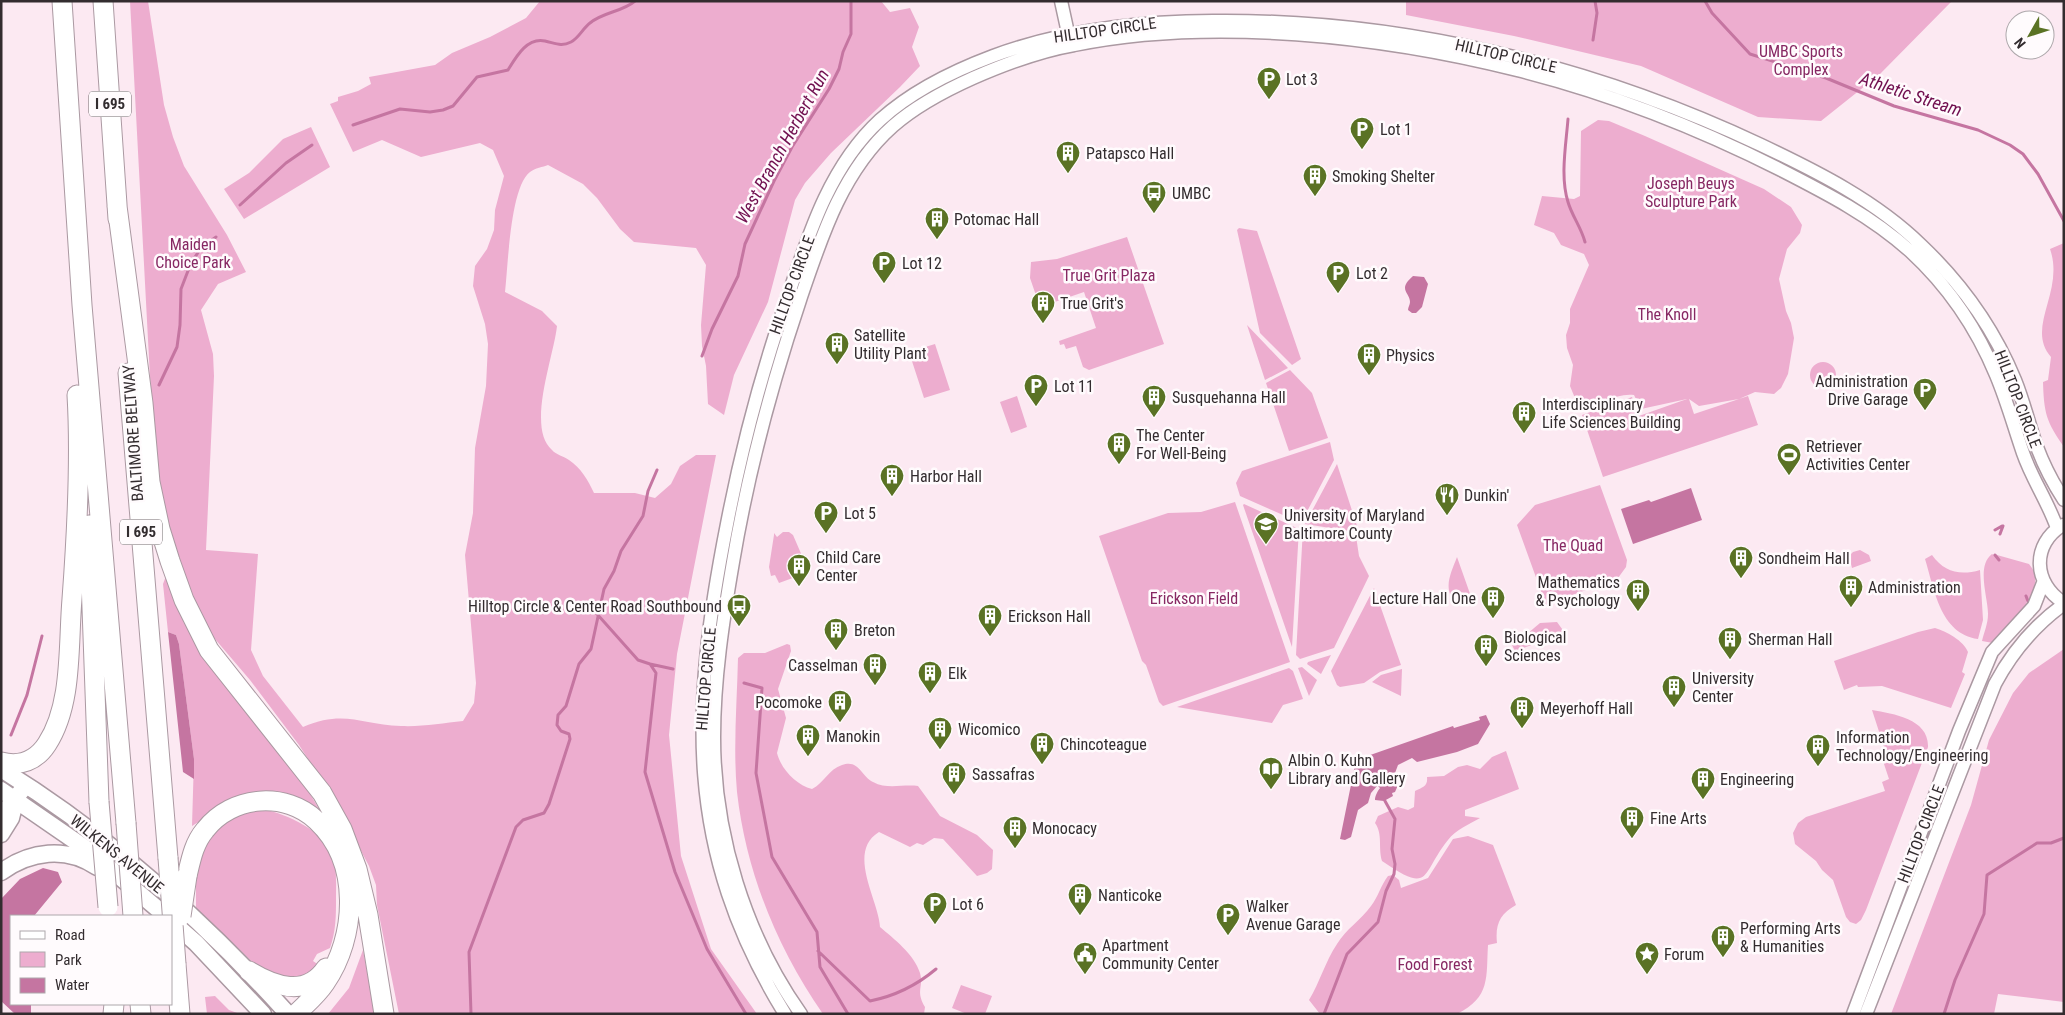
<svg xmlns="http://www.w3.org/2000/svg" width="2065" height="1015" font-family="'Roboto Condensed',sans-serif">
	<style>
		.green { fill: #edadcf }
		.water { fill: #c575a1 }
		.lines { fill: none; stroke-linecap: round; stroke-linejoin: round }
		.stream { stroke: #c575a1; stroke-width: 3 }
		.minor-casing { stroke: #ab99a2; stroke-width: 15 }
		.major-casing { stroke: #ab99a2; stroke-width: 19 }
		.highway-casing { stroke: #ab99a2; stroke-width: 21 }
		.minor { stroke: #fff; stroke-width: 12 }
		.major { stroke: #fff; stroke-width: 16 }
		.highway { stroke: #fff; stroke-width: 19 }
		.highway-bridge-casing { stroke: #ab99a2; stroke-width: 21; stroke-linecap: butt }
		.highway-bridge { stroke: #fff; stroke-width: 19 }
		.labels { text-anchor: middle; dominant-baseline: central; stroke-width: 5; stroke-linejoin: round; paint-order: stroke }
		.shield { fill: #fffbfd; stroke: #706a6d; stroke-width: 1 }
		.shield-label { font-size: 15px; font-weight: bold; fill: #332c2f }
		.street-label { font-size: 16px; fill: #332c2f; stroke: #fffbfd }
		.park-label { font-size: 16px; fill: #872863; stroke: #fffbfd }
		.poi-label { font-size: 16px; fill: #332c2f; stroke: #fffbfd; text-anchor: start }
		.water-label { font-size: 18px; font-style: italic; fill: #711050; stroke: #fffbfd }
	</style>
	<rect width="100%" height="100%" fill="#fce9f2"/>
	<path class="green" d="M 130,1 L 148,1 L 164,105 L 173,137 L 184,166 L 227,235 L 246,272 L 218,284 L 201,310 L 213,354 L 214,376 L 206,550 L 258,554 L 251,650 L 263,676 L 303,727 C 345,709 361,725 401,726 C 422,727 443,723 463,721 L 474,703 L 476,683 L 465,555 L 473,513 L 475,448 L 486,386 L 488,344 L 485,324 L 473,286 L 475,266 L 487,249 L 494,230 L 495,210 L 504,176 L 493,150 L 480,143 L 421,157 L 382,140 L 353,152 L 330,104 L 338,101 L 338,97 L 358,91 L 371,84 L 369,77 L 435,65 L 452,53 L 490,37 L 526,18 L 540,1 L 881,1 L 890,12 L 910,8 L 919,27 L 912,47 L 920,66 L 900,87 L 831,153 L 805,183 L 795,200 L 768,302 L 734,375 L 724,415 L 708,404 L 706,366 L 702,346 L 701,325 L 706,265 L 696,248 L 634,242 L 620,229 L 597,198 L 583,184 L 548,165 C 543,167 535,168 530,172 C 510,187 508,267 505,292 L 542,311 L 557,326 C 554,356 526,428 552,450 C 556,455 564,456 569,460 C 581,468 588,480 594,493 L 635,493 L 655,498 L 671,484 L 680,466 L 696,455 L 716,455 L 677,654 L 669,735 L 681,856 L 711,949 L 757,1014 L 399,1014 L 377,905 L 376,885 L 369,866 L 332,796 L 299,745 L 250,680 L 197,618 L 174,549 L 158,475 L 151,396 Z
		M 1406,1 L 1952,1 L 1880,74 L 1821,121 L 1758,117 L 1641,66 L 1514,36 L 1406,15 Z
		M 1598,120 L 1609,121 L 1645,136 L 1764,189 L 1791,207 L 1802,225 L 1800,233 L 1787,249 L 1779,279 L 1786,311 L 1791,323 L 1794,338 L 1788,374 L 1781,388 L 1774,394 L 1755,392 L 1739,399 L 1699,406 L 1689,399 L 1694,414 L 1748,396 L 1758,425 L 1603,477 L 1582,415 L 1632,397 L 1639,416 L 1687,399 L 1641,409 L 1634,395 C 1615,393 1601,405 1582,407 L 1577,403 L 1570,386 L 1573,365 L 1567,348 L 1566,335 L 1570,323 L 1570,309 L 1589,265 L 1584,254 L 1561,245 L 1554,233 L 1534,225 L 1542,196 L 1574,199 L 1580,196 L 1581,131 Z
		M 311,127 L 330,167 L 244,219 L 224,189 L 249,173 L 283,139 Z
		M 1239,228 L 1257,231 L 1301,359 L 1292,365 L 1260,333 L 1237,230 Z
		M 1127,237 L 1164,344 L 1089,370 L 1083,367 L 1076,346 L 1066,349 L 1064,344 L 1060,345 L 1059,341 L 1096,328 L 1084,292 L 1040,307 L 1030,278 L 1031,262 L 1057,259 Z
		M 2064,243 L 2064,447 C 2046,421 2044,413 2043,382 L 2048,380 L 2051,357 C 2025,327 2065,292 2050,249 Z
		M 1247,325 L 1288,368 L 1265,380 Z
		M 935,344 L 950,390 L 924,398 L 909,352 Z
		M1810 375a13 13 0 1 1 26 0a13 13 0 1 1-26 0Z
		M 1290,370 L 1312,393 L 1328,438 L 1289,451 L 1266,383 Z
		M 1017,396 L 1027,427 L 1011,433 L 1000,402 Z
		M 1330,442 L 1334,460 L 1301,523 L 1240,496 L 1236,483 L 1242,471 Z
		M 1337,464 L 1357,526 L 1356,532 L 1305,524 Z
		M 1600,485 L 1627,560 L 1626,567 L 1618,578 L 1543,606 L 1542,594 L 1517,525 L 1535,505 Z
		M 1235,502 L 1290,662 L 1163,706 L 1159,702 L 1146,665 L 1142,661 L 1099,536 L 1168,513 L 1201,512 Z
		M 1244,504 L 1299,529 L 1292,647 L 1243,505 Z
		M 1303,528 L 1356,536 L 1359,556 L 1369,576 L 1334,648 L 1300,659 L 1296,655 Z
		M 783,532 L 789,532 L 793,535 L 809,572 L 779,583 L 775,575 L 771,576 L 769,567 L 774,535 L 774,533 L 777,537 Z
		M 1860,550 L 1869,555 L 1871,561 L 1852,568 L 1849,556 L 1853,552 Z
		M 1992,554 L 1995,556 L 1997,555 L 2029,564 C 2040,577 2034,588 2029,603 L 2026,598 L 2027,606 L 1993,643 L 1982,641 C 1984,632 1988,624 1988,614 C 1988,597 1976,566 1992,554 Z
		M 1932,555 C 1944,572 1960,576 1980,570 L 1983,620 L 1978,639 C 1940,634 1934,588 1925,559 Z
		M 1457,557 L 1474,605 L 1465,606 L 1456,603 C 1442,589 1451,573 1457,557 Z
		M 166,576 L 184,623 L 220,679 L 309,792 L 341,847 L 293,797 L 208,816 L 192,826 L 194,759 L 179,644 L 176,635 L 168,632 L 163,584 Z
		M 1374,588 L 1401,665 L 1380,672 L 1364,683 L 1340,687 L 1337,685 L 1331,671 Z
		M 1557,622 L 1565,633 L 1515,651 L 1510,641 L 1527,634 L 1540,623 Z
		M 1935,628 C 1946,631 1964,641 1968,652 L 1962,672 L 1965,674 L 1951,708 L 1882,686 L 1858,687 L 1857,685 L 1844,690 L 1834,661 L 1918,632 Z
		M 787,644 L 790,645 L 791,651 L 778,689 L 786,718 L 777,753 C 781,769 796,785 812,789 C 824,783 829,769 842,765 C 859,759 861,776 873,782 C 888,790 902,784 918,786 L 940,816 L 977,835 L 993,850 L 992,869 L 987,873 L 977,876 L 943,839 L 934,838 L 923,845 L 917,843 L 910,847 L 879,832 C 846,852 879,901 880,927 C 894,939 914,954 920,973 C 924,988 915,990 925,1007 L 924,1014 L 823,1014 C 777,948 746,872 737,792 C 733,748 737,702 738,658 L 744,653 L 765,653 Z
		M 2064,649 L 2064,1002 L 1998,994 L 1994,1014 L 1891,1014 L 1971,805 L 1989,740 L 2013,693 L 2029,673 Z
		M 1331,655 L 1321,674 L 1307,664 L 1308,662 Z
		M 1302,667 L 1317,680 L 1309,696 L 1298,668 Z
		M 1289,668 L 1293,671 L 1303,699 L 1283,705 L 1272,723 L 1177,707 Z
		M 1402,669 L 1401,696 L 1372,682 L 1381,675 Z
		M 1872,710 C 1894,714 1929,719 1928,747 L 1866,910 L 1861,920 L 1856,924 L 1850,922 L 1846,917 L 1833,880 L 1822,870 L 1816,861 L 1795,844 L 1793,833 L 1798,823 L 1806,817 L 1885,791 L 1882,782 L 1889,779 L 1880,752 L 1885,750 Z
		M 1506,751 L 1519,789 L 1465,810 L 1465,816 L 1480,818 C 1470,824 1455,830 1448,840 C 1420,875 1432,895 1382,861 C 1378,848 1383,834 1375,823 L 1378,816 L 1398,807 L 1408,810 L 1414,807 L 1415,791 C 1423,787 1428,786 1427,777 L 1444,776 L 1458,767 L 1467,765 L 1480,769 L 1492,757 Z
		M 263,809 C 286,814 326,831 333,857 C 337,869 336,886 336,899 C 336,916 336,931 330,948 L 317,954 L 313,961 L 322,967 L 305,980 L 265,974 L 196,908 L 196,863 L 213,830 L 231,816 Z
		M 1468,836 L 1493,845 L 1516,905 C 1500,914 1495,924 1497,943 L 1488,945 C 1486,977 1491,997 1457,1014 L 1320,1014 L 1309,1000 C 1320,982 1325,962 1337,944 C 1346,929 1361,920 1371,906 C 1378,897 1381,885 1388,876 L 1393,875 L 1399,880 L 1401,888 L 1428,878 L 1453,839 Z
		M 363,950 L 375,1014 L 328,1014 L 349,988 Z
		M 961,985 L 992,996 L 985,1014 L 967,1014 L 952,1008 Z
		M 215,996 L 229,1010 L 240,1014 L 207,1014 L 205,997 Z"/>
	<path class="water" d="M 1413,276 L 1424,277 L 1428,284 L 1422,307 L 1416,313 L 1412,313 L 1408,310 C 1408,307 1410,305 1410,302 C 1410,292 1397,290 1413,276 Z
		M 1691,488 L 1702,520 L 1633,544 L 1621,509 L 1649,500 L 1651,502 Z
		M 168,632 L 176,635 L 179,644 L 194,759 L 194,779 L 183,772 Z
		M 1486,715 L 1490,724 L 1478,744 L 1457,752 L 1417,762 L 1412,758 L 1398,765 L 1395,773 L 1389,772 L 1371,793 L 1368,803 L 1358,810 L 1351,837 L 1345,840 L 1340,839 L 1356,760 L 1453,726 L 1454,728 L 1480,720 L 1479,717 Z
		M 1396,777 L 1398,785 L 1395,792 L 1392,793 L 1393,796 L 1384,801 L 1375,800 C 1375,792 1386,778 1396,777 Z
		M 43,868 L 58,872 L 62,882 L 34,916 L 11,916 L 11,1004 L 31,1004 L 31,1014 L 15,1014 L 1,1001 L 1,899 L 20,879 Z"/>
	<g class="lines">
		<path class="stream" d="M 1705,1 L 1712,13 L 1750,54 L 1826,78 L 1894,106 L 1978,130 L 2010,145 L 2023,154 L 2038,174 L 2064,221
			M 1593,40 L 1597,13 L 1595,1
			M 1568,119 C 1566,145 1560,177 1568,202 C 1572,216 1581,227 1585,242
			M 353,125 L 400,109 L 430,112 L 443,110 L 453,106 L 477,77 L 508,70 C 516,57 527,37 545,41 C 555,43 561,47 571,42 C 579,38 583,28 590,23 C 603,12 622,12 635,1
			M 240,205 L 286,163 L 312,145
			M 702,356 L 712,329 L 738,276 L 745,244 L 774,181 L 792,147 L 829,89 L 839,69 L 843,52 L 851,34 L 851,1
			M 159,385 L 177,347 L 180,325 L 181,289 L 191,263 L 201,248 L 216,237
			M 1995,530 L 2002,526
			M 2000,534 L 2003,526
			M 1995,555 L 1999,560
			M 2026,596 L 2029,604
			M 597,614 L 638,660 L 650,664 L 656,673 L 645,772 L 675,872 L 707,949 L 746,1014
			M 650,664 L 673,669
			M 744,683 L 762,688 L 756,773 L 772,857 L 817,932 L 820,967 L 848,1014
			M 11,735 L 27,695 L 42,636
			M 1379,785 L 1381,787
			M 818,951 L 870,1001 C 895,996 917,985 936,969
			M 471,1014 L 469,952 L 516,827 L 523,820 L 544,813 L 549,804 L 570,739 L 569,734 L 561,731 L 557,725 L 558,715 L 566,706 L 579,664 L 591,649 L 604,589 L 614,571 L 621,551 L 643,516 L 648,491 L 657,470
			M 1324,1014 L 1347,954 L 1378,922 L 1386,891 L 1394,874 L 1395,864 L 1392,849 L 1395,819 L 1385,801
			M 1944,1014 L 1955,980 L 1984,914 L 1987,875 L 2037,843 L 2051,843 L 2064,838"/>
		<defs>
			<path id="minor" d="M 1061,1 L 1068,33
				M 2063,525 C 2031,544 2033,584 2064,603
				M 785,1014 C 683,849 691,706 727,524 C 742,446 762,371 788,296 C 809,233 830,166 880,120 C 912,91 953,71 993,56 C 1064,30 1137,21 1213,21 C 1402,19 1591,65 1761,145 C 1818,172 1876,201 1921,245 C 1961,283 1994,329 2015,380 C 2024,402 2029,425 2037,447 C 2044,466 2053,483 2064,500
				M 801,1014 C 745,935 714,834 714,737 C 714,679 723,620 733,562 C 748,473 771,386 800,300 C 821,238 842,171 893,126 C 917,105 944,91 973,78 C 1005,64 1039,51 1074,45 C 1211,17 1382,36 1517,70 C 1609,93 1696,127 1781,170 C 1826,193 1871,216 1910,251 C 1947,285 1977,329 1996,375 C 2007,401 2014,427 2023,453 C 2032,479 2048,502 2057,528
				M 1853,1014 L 1959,731 L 1992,652 L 2034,606 L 2043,583
				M 1866,1014 L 1995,684 C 2012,652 2035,625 2064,604"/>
			<path id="major" d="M 1,769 C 108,835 204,921 288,1014
				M 1,790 L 88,850 L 166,916
				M 1,816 L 22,790
				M 1,834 L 11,818 L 14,806
				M 1,872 C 30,851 66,846 97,867
				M 171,921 L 196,943 L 263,1014"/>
			<path id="highway" d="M 62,1 L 82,305 L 126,823
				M 103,1 L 118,219
				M 117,206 L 143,403 L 150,482 L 160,529 L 170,561 L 184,600 L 209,650 L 322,793 L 342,829 L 357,869 L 368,915 L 384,1014
				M 128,373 L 168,858
				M 89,525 L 99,802
				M 1,762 C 20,767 36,761 47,744 C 73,704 68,645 72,599 C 77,532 81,462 77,395
				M 187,876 C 191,859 194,843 205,830 C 232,795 286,791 317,821 C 361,862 357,937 325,983 C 317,995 306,1004 296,1014
				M 176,964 L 180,1014
				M 249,971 C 274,986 306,998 326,968
				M 140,1004 L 141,1014
				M 113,1014 L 114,1004"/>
		</defs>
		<use href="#minor" class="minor-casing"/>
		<use href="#major" class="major-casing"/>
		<use href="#highway" class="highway-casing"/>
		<use href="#minor" class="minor"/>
		<use href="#major" class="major"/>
		<use href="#highway" class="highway"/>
		<defs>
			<path id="highway-bridge" d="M 99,802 L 108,907
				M 126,823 L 133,916
				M 168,858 L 176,964
				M 181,916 L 187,876"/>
		</defs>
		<use href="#highway-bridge" class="highway-bridge-casing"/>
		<use href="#highway-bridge" class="highway-bridge"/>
	</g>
	<defs>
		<symbol id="parking-pin" viewBox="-11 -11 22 30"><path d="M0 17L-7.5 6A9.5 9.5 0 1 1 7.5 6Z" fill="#5a7224" stroke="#fffbfd"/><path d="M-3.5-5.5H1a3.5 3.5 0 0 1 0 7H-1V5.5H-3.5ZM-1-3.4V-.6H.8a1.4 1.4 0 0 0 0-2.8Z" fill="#fff"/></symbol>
		<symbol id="building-pin" viewBox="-11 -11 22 30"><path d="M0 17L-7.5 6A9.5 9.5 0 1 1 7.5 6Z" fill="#5a7224" stroke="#fffbfd"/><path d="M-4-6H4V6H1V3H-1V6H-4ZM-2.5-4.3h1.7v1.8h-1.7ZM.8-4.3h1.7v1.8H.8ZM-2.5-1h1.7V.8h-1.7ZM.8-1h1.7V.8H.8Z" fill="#fff"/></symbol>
		<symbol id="bus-pin" viewBox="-11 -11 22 30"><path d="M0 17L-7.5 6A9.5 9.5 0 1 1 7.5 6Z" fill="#5a7224" stroke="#fffbfd"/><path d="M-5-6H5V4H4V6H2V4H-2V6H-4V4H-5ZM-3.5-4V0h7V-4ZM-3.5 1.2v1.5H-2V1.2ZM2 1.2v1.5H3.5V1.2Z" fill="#fff"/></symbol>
		<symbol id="stadium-pin" viewBox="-11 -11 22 30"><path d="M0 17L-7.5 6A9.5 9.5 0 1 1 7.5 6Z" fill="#5a7224" stroke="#fffbfd"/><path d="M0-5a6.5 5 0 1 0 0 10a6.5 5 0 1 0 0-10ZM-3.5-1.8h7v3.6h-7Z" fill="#fff"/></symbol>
		<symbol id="restaurant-pin" viewBox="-11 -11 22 30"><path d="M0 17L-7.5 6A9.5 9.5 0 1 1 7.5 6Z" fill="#5a7224" stroke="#fffbfd"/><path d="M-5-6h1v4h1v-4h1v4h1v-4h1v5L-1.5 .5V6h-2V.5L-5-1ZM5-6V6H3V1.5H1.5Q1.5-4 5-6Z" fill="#fff"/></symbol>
		<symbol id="university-pin" viewBox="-11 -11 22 30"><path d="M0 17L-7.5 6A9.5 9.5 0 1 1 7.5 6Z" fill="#5a7224" stroke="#fffbfd"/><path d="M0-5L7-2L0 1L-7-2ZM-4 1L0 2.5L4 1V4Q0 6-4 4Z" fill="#fff"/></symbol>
		<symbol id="library-pin" viewBox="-11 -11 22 30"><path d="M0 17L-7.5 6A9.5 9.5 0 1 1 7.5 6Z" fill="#5a7224" stroke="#fffbfd"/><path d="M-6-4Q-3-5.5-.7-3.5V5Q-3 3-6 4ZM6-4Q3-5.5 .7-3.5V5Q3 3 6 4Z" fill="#fff"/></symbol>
		<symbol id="civic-pin" viewBox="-11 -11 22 30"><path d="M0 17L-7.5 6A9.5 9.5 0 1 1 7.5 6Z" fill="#5a7224" stroke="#fffbfd"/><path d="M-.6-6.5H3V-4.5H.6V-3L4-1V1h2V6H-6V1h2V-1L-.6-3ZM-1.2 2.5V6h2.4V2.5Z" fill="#fff"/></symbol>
		<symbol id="sight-pin" viewBox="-11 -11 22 30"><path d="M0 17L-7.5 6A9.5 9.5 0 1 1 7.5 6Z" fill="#5a7224" stroke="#fffbfd"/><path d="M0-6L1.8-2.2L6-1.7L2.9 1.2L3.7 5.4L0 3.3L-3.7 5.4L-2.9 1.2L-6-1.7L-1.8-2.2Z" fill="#fff"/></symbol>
	</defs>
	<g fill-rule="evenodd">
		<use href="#parking-pin" x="1255" y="65" width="28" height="38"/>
		<use href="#parking-pin" x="1348" y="115" width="28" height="38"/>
		<use href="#building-pin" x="1054" y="139" width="28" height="38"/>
		<use href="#building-pin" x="1301" y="162" width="28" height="38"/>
		<use href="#bus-pin" x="1140" y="179" width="28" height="38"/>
		<use href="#building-pin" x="923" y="205" width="28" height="38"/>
		<use href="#parking-pin" x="870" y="249" width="28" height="38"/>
		<use href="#parking-pin" x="1324" y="259" width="28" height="38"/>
		<use href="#building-pin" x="1029" y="289" width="28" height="38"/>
		<use href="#building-pin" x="823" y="330" width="28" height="38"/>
		<use href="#building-pin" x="1355" y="341" width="28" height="38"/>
		<use href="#parking-pin" x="1022" y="372" width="28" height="38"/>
		<use href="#parking-pin" x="1911" y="376" width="28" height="38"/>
		<use href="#building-pin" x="1140" y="383" width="28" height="38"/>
		<use href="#building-pin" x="1510" y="399" width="28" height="38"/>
		<use href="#building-pin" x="1105" y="430" width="28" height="38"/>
		<use href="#stadium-pin" x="1775" y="441" width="28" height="38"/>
		<use href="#building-pin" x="878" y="462" width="28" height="38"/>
		<use href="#restaurant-pin" x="1433" y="481" width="28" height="38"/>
		<use href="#parking-pin" x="812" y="499" width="28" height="38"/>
		<use href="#university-pin" x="1252" y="510" width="28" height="38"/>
		<use href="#building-pin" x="1727" y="544" width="28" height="38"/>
		<use href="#building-pin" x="785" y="552" width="28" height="38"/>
		<use href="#building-pin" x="1837" y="573" width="28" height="38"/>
		<use href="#building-pin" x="1624" y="577" width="28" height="38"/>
		<use href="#building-pin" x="1479" y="584" width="28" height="38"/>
		<use href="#bus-pin" x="725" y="592" width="28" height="38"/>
		<use href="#building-pin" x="976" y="602" width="28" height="38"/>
		<use href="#building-pin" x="822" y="616" width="28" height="38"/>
		<use href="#building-pin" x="1716" y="625" width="28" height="38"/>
		<use href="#building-pin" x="1472" y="632" width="28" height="38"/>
		<use href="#building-pin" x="861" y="651" width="28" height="38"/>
		<use href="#building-pin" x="916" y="659" width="28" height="38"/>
		<use href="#building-pin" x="1660" y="673" width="28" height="38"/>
		<use href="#building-pin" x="826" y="688" width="28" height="38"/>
		<use href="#building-pin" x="1508" y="694" width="28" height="38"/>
		<use href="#building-pin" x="926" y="715" width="28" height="38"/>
		<use href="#building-pin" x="794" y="722" width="28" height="38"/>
		<use href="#building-pin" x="1028" y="730" width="28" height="38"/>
		<use href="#building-pin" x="1804" y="732" width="28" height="38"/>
		<use href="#library-pin" x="1257" y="755" width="28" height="38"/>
		<use href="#building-pin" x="940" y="760" width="28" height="38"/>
		<use href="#building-pin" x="1689" y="765" width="28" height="38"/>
		<use href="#building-pin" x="1618" y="804" width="28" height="38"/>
		<use href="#building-pin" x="1001" y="814" width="28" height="38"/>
		<use href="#building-pin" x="1066" y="881" width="28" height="38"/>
		<use href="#parking-pin" x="921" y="890" width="28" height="38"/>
		<use href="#parking-pin" x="1214" y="901" width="28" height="38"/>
		<use href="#building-pin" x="1709" y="923" width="28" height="38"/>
		<use href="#civic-pin" x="1071" y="940" width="28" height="38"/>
		<use href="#sight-pin" x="1633" y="940" width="28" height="38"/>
	</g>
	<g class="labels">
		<g class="shield">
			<rect x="89" y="91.5" width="42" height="25" rx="4"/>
			<rect x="120" y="519.5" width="42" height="25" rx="4"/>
		</g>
		<g class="shield-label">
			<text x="110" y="104">I 695</text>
			<text x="141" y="532">I 695</text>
		</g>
		<g class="street-label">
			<text transform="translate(1105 30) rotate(-8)">HILLTOP CIRCLE</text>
			<text transform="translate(1506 56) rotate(13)">HILLTOP CIRCLE</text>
			<text transform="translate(792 285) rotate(-70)">HILLTOP CIRCLE</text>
			<text transform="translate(2018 399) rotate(69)">HILLTOP CIRCLE</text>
			<text transform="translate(133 433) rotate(-94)">BALTIMORE BELTWAY</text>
			<text transform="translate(706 679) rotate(-85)">HILLTOP CIRCLE</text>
			<text transform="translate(1921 834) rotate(-69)">HILLTOP CIRCLE</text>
			<text transform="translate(117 854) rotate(39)">WILKENS AVENUE</text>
		</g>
		<g class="park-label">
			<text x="1801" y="51">UMBC Sports<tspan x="1801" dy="18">Complex</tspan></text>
			<text x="1691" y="183">Joseph Beuys<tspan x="1691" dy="18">Sculpture Park</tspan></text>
			<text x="193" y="244">Maiden<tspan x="193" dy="18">Choice Park</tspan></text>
			<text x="1109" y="275">True Grit Plaza</text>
			<text x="1667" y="314">The Knoll</text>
			<text x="1573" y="545">The Quad</text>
			<text x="1194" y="598">Erickson Field</text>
			<text x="1435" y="964">Food Forest</text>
		</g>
		<g class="poi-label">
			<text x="1286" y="79">Lot 3</text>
			<text x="1380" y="129">Lot 1</text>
			<text x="1086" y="153">Patapsco Hall</text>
			<text x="1332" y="176">Smoking Shelter</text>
			<text x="1172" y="193">UMBC</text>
			<text x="954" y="219">Potomac Hall</text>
			<text x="902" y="263">Lot 12</text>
			<text x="1356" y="273">Lot 2</text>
			<text x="1060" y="303">True Grit's</text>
			<text x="854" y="335">Satellite<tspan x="854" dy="18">Utility Plant</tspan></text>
			<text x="1386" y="355">Physics</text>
			<text x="1908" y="381" text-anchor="end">Administration<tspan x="1908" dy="18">Drive Garage</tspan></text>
			<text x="1054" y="386">Lot 11</text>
			<text x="1172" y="397">Susquehanna Hall</text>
			<text x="1542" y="404">Interdisciplinary<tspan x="1542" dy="18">Life Sciences Building</tspan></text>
			<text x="1136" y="435">The Center<tspan x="1136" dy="18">For Well-Being</tspan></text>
			<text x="1806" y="446">Retriever<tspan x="1806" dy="18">Activities Center</tspan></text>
			<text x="910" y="476">Harbor Hall</text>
			<text x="1464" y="495">Dunkin'</text>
			<text x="844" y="513">Lot 5</text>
			<text x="1284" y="515">University of Maryland<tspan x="1284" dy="18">Baltimore County</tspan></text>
			<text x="816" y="557">Child Care<tspan x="816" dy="18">Center</tspan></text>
			<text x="1758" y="558">Sondheim Hall</text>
			<text x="1620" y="582" text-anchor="end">Mathematics<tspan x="1620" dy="18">&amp; Psychology</tspan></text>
			<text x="1868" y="587">Administration</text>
			<text x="1476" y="598" text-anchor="end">Lecture Hall One</text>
			<text x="722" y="606" text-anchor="end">Hilltop Circle &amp; Center Road Southbound</text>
			<text x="1008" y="616">Erickson Hall</text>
			<text x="854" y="630">Breton</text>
			<text x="1504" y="637">Biological<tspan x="1504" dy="18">Sciences</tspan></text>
			<text x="1748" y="639">Sherman Hall</text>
			<text x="858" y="665" text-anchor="end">Casselman</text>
			<text x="948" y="673">Elk</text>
			<text x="1692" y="678">University<tspan x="1692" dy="18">Center</tspan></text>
			<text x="822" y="702" text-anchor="end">Pocomoke</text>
			<text x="1540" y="708">Meyerhoff Hall</text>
			<text x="958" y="729">Wicomico</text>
			<text x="826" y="736">Manokin</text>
			<text x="1836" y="737">Information<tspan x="1836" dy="18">Technology/Engineering</tspan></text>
			<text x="1060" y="744">Chincoteague</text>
			<text x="1288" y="760">Albin O. Kuhn<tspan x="1288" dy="18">Library and Gallery</tspan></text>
			<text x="972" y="774">Sassafras</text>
			<text x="1720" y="779">Engineering</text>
			<text x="1650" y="818">Fine Arts</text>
			<text x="1032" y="828">Monocacy</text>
			<text x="1098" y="895">Nanticoke</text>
			<text x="952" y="904">Lot 6</text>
			<text x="1246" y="906">Walker<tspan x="1246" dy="18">Avenue Garage</tspan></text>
			<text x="1740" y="928">Performing Arts<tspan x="1740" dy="18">&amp; Humanities</tspan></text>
			<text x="1102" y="945">Apartment<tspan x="1102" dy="18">Community Center</tspan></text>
			<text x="1664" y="954">Forum</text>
		</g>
		<g class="water-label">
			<text transform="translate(1911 94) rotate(18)">Athletic Stream</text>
			<text transform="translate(782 146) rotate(-61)">West Branch Herbert Run</text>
		</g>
	</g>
	<rect width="2065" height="1015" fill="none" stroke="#332c2f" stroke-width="5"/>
	<rect x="10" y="915" width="162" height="90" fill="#fffbfd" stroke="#ada8ab"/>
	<rect x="20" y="931" width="25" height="8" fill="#ffffff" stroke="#ada8ab"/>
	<text x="55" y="940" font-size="15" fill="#332c2f">Road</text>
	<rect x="20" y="952" width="25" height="15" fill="#edadcf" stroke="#ada8ab"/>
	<text x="55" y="965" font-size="15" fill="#332c2f">Park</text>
	<rect x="20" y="978" width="25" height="15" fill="#c575a1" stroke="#ada8ab"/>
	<text x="55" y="990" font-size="15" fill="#332c2f">Water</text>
	<g transform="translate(2030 35) rotate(231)"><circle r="24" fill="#fffbfd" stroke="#ada8ab"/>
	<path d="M0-4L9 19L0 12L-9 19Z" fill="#5a7224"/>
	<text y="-8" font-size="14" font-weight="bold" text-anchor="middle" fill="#332c2f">N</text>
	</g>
</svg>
